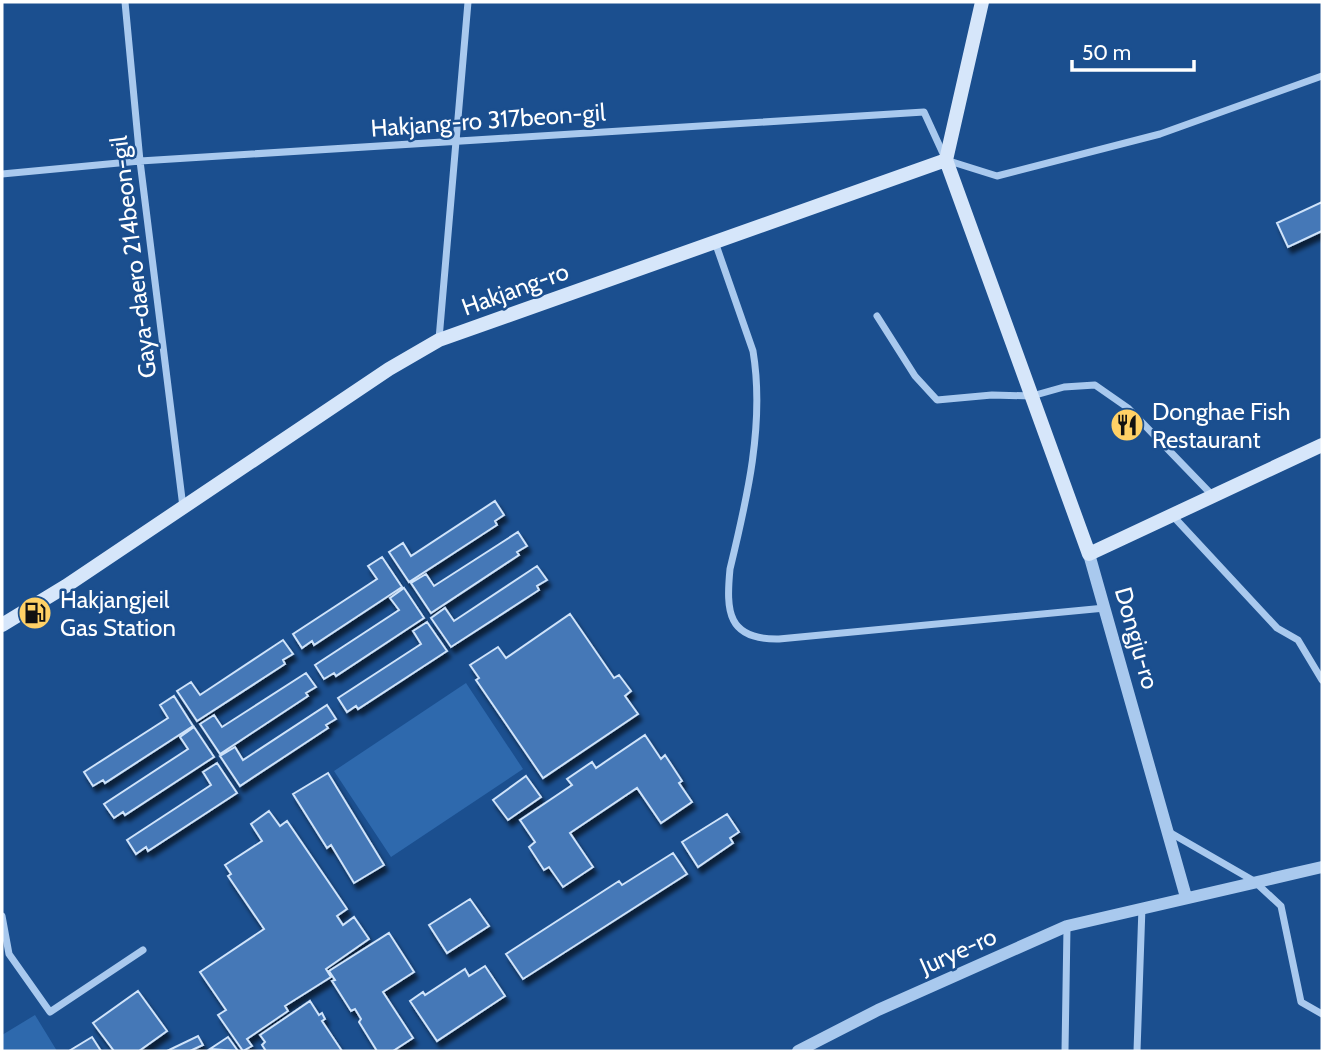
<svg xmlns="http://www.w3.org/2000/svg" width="1324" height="1053" font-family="Cabin,sans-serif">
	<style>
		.green { fill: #2e69ad }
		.building { fill: #4478b7; stroke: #cfe3fa; stroke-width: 2; filter: url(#shadow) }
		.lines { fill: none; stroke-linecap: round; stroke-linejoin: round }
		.minor { stroke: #a9c9ee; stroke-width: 7 }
		.tertiary { stroke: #a9c9ee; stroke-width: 12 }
		.secondary { stroke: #d6e6fa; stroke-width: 14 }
		.labels { text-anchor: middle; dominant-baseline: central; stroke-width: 5; stroke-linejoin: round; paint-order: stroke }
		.street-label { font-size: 24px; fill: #fff; stroke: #1b4f8f }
		.poi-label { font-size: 24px; fill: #fff; stroke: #1b4f8f; text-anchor: start }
	</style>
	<defs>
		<filter id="shadow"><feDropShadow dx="3.5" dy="6" stdDeviation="2" flood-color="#0009"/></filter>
	</defs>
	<rect width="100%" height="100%" fill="#1b4f8f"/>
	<path class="green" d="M 466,683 L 523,769 L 391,857 L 334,771 Z
		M 35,1015 L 57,1051 L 2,1051 L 2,1035 Z"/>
	<path class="building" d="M 1322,202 L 1322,231 L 1288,247 L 1277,223 Z
		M 495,501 L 504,515 L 495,521 L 497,525 L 409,582 L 389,552 L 403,543 L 411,556 Z
		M 518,532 L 527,546 L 517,552 L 519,555 L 431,613 L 411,583 L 426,574 L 434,586 Z
		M 382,557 L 402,587 L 314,645 L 312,641 L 302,648 L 293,634 L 377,579 L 368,566 Z
		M 537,566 L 547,580 L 537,586 L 539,590 L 451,647 L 431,618 L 445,608 L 454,621 Z
		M 404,588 L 424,618 L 336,676 L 334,673 L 324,679 L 315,665 L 399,610 L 390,598 Z
		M 570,614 L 614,678 L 619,675 L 631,691 L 625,696 L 638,714 L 543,778 L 476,680 L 479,678 L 470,665 L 498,647 L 506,658 Z
		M 427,622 L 447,651 L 358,709 L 356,706 L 347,712 L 338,698 L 421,644 L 413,631 Z
		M 283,640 L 293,654 L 283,660 L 285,664 L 197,721 L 177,691 L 191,682 L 200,695 Z
		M 306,673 L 316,687 L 306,693 L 308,696 L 220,754 L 200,724 L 214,715 L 222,727 Z
		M 174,696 L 193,726 L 105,783 L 103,780 L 93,786 L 84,772 L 168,718 L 160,705 Z
		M 327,705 L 336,719 L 326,725 L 328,728 L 240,786 L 220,756 L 235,747 L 243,760 Z
		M 194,727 L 214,757 L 125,815 L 123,812 L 114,818 L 104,804 L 188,749 L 180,737 Z
		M 645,735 L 661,759 L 665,755 L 682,781 L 679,783 L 692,802 L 661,823 L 637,788 L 570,833 L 593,867 L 563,887 L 549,867 L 544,870 L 529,847 L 535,842 L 520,820 L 572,785 L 567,779 L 592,762 L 596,768 Z
		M 217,763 L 237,793 L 148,851 L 146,847 L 136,854 L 127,840 L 211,785 L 203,772 Z
		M 328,773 L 384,865 L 354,883 L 331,845 L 327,848 L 293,794 Z
		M 526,776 L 541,797 L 508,820 L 493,800 Z
		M 269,811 L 280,826 L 287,821 L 347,909 L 337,916 L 343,925 L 354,917 L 369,939 L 326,969 L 331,977 L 285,1006 L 288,1011 L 247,1039 L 252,1046 L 243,1051 L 218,1015 L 226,1010 L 200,972 L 264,929 L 228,876 L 231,874 L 225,865 L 262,841 L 251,824 Z
		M 727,814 L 739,832 L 730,838 L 733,843 L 698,867 L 682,842 Z
		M 673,853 L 687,874 L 523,979 L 506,954 L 619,881 L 622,885 Z
		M 470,899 L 489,926 L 447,953 L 429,925 Z
		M 389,933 L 414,972 L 383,992 L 413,1038 L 393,1051 L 377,1051 L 359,1022 L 361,1019 L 355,1009 L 351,1011 L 332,981 L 335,980 L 329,971 Z
		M 485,966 L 505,996 L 437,1041 L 410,1001 L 423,992 L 425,995 L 465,969 L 469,976 Z
		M 138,991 L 167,1031 L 139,1051 L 114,1051 L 93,1023 Z
		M 310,1001 L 319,1015 L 322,1013 L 325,1019 L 322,1021 L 342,1051 L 266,1051 L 262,1045 L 265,1042 L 260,1035 Z
		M 198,1036 L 203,1045 L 190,1051 L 167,1051 Z
		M 92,1037 L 101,1051 L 69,1051 Z
		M 228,1037 L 238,1051 L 210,1049 Z"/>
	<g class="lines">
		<path class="minor" d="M 125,2 L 140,161 L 183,507
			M 2,174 L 140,161 L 924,112 L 946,160 L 997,176 L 1160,134 L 1322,76
			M 715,242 L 753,351 C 765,423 747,499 730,569 C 726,611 727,640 779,639 L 1105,608
			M 877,316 L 915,376 L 937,400 L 992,395 L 1032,396 L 1064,387 L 1095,385 L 1128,408 L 1213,496
			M 439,339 L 468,2
			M 1172,515 L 1277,628 L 1298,640 L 1322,680
			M 1169,832 L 1254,881 L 1281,906 L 1301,1002 L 1322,1014
			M 2,916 L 9,954 L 50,1012 L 143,950
			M 1065,1051 L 1067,927
			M 1137,1051 L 1142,907"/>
		<path class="tertiary" d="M 1089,554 L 1186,897
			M 798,1051 L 878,1010 L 1067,926 L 1322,867"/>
		<path class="secondary" d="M 946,160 L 1089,554 L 1322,445
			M 2,625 L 66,586 L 389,369 L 439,340 L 946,160 L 982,2"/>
	</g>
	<defs>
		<symbol id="restaurant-disc" viewBox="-11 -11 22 22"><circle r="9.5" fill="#ffd166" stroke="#1b4f8f"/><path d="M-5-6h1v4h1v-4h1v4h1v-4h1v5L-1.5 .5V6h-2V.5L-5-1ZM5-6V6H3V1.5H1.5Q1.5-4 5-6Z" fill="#111"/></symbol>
		<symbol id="fuel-disc" viewBox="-11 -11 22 22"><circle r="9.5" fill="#ffd166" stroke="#1b4f8f"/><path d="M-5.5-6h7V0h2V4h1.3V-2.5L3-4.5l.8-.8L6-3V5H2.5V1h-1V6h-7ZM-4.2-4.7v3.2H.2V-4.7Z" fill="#111"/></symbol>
	</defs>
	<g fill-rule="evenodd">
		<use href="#restaurant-disc" x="1108" y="406" width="38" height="38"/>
		<use href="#fuel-disc" x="16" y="594" width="38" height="38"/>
	</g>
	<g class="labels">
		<g class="street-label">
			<text transform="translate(488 120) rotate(-4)">Hakjang-ro 317beon-gil</text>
			<text transform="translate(133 257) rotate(-97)">Gaya-daero 214beon-gil</text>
			<text transform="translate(515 289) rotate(-20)">Hakjang-ro</text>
			<text transform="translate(1137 638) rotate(74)">Dongju-ro</text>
			<text transform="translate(958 951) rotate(-24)">Jurye-ro</text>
		</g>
		<g class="poi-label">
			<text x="1152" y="411">Donghae Fish<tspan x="1152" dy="28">Restaurant</tspan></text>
			<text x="60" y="599">Hakjangjeil<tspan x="60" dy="28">Gas Station</tspan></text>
		</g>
	</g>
	<rect width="1324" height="1053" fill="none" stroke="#ffffff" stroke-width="7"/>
	<path d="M1072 60v10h122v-10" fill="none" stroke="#ffffff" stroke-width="3.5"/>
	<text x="1082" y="60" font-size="21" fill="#ffffff" stroke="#1b4f8f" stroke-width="5" paint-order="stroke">50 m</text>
</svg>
